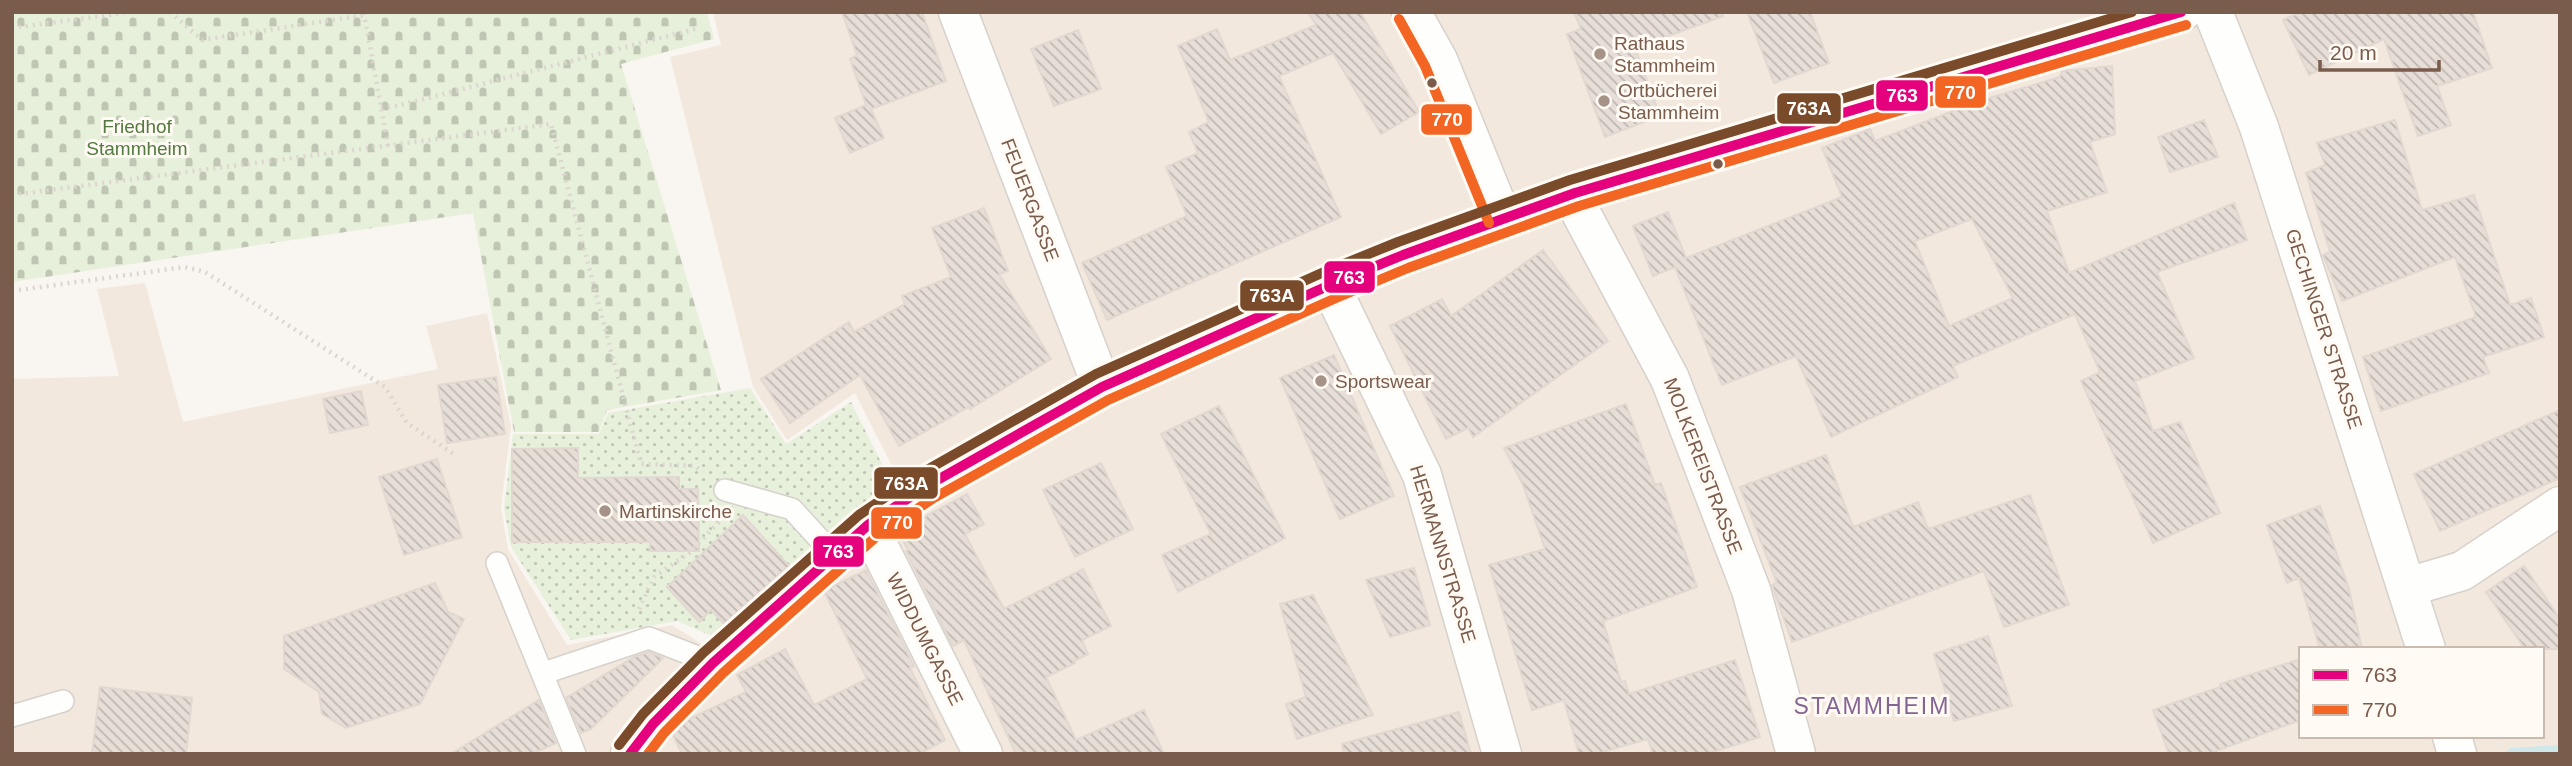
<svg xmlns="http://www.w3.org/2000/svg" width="2572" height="766" font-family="Helvetica,sans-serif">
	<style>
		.residential { fill: #f2e8de; fill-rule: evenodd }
		.green { fill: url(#green-dots) }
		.cemetery { fill: url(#cemetery-stones) }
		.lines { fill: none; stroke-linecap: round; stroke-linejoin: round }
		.stream { stroke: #d0e8ea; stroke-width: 12 }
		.building { fill: url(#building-back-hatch); stroke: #e2d8d2; stroke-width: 2; fill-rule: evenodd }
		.lane-casing { stroke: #d7d1cb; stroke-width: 24 }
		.street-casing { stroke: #d7d1cb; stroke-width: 41 }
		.secondary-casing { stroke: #d9d2cb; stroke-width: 41 }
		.path { stroke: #dcd5d0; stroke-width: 4.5; stroke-dasharray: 2 5; stroke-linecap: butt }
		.lane { stroke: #fefefd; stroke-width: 21 }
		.street { stroke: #fefefd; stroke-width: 38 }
		.secondary { stroke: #fefefd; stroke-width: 38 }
		.bus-1-casing { stroke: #fffaf3; stroke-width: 16 }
		.bus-2-casing { stroke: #fffaf3; stroke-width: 16 }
		.bus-3-casing { stroke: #fffaf3; stroke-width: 16 }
		.bus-1 { stroke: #e5007d; stroke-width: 10 }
		.bus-2 { stroke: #f26522; stroke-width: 10 }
		.bus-3 { stroke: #7a4b2a; stroke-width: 10 }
		.poi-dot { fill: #a69286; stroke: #fffaf3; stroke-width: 2.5 }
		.bus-dot { fill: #7a5c4d; stroke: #fffaf3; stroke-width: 2.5 }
		.labels { text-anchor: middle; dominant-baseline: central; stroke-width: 6; stroke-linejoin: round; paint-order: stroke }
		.poi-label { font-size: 19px; fill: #7a5c4d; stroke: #fffaf3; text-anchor: start }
		.park-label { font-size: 19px; fill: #537a41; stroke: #fffaf3 }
		.street-label { font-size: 19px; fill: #7a5c4d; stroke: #fffaf3 }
		.quarter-label { font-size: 23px; letter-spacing: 2px; fill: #846695; stroke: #fffaf3 }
		.line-badge { stroke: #fffaf3; stroke-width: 2.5 }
		.badge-label { font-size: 19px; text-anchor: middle; font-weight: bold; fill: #fff }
	</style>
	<defs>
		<pattern id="green-dots" width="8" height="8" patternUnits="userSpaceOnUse" patternTransform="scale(1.75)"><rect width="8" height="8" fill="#e7f0db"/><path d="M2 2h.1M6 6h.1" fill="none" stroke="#c0c6b4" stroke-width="1.8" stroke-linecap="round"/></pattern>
		<pattern id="cemetery-stones" width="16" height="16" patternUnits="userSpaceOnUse" patternTransform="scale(1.75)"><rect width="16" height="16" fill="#e7f0db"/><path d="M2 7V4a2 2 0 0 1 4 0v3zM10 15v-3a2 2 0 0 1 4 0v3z" fill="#c0c6b4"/></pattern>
		<pattern id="building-back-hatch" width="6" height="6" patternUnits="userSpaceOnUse" patternTransform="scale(1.75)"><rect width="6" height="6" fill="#e6ded7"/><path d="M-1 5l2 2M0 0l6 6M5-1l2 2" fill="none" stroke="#bfb7b1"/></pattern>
	</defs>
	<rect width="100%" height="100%" fill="#f9f5f0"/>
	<path class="residential" d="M 713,12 L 2560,12 L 2560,754 L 12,754 L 12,727 L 14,726 L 12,379 L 119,376 L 97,289 L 145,283 L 183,422 L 438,369 L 426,326 L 487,313 L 511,426 L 501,507 L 508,549 L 567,645 L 672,625 L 705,646 L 900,482 L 855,393 L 787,440 L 753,387 L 670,57 L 721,45 ZM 2301,649 L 2542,649 L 2542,736 L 2301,736 Z"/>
	<path class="green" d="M 750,388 L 786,444 L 851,402 L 890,480 L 712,636 L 677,621 L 571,640 L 511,547 L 504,508 L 513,434 L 599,434 L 608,413 Z"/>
	<path class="cemetery" d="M 12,12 L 707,12 L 714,39 L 621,64 L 721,390 L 607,410 L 599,432 L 514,432 L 473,213 L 12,282 Z"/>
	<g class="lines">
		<path class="stream" d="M 2512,754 L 2560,751"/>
	</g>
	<path class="building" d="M 842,12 L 922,12 L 946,81 L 871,109 L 884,138 L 850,153 L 835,118 L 866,105 L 850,59 L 857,55 Z
		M 1308,12 L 1360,12 L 1419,112 L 1381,134 L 1333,53 L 1279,76 L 1341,217 L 1107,320 L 1082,263 L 1187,216 L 1166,167 L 1198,153 L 1189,132 L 1209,122 L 1178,46 L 1217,29 L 1230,60 L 1316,25 Z
		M 1574,12 L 1722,12 L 1723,16 L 1635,48 L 1660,116 L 1605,137 L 1567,34 L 1581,29 Z
		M 1747,12 L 1810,12 L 1829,63 L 1774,83 Z
		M 2300,12 L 2473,12 L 2492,68 L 2437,86 L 2451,125 L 2418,136 L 2384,39 L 2309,75 L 2283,20 Z
		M 1078,30 L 1101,89 L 1054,106 L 1031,49 Z
		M 2112,66 L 2115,134 L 2090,142 L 2107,192 L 2047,211 L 2069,273 L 2234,203 L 2247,240 L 2157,272 L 2194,358 L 2135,381 L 2153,431 L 2180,422 L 2220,513 L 2153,543 L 2081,381 L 2100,372 L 2075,314 L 1953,366 L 1958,377 L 1831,437 L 1796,356 L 1722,385 L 1675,267 L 1653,276 L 1633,226 L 1668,212 L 1686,258 L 1842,197 L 1822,148 L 1870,129 L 1875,141 L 1979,101 L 2060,77 L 2062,71 ZM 1972,219 L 2013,298 L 1949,326 L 1915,241 Z
		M 2204,120 L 2218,157 L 2170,172 L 2158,137 Z
		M 2395,120 L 2422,210 L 2474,195 L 2510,305 L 2531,298 L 2544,337 L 2483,357 L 2489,373 L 2381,411 L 2363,357 L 2476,317 L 2455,257 L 2342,301 L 2323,255 L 2330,252 L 2306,173 L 2325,165 L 2317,143 Z
		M 984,208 L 1008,271 L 999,274 L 1051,359 L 970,409 L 969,407 L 899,446 L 860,375 L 790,423 L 761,379 L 849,322 L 854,332 L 905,304 L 902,296 L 951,277 L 932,228 Z
		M 1543,250 L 1608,341 L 1473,437 L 1468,428 L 1446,439 L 1390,326 L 1442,299 L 1451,316 Z
		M 1334,355 L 1394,496 L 1340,519 L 1280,378 Z
		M 496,377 L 505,434 L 447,443 L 438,385 Z
		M 361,391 L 368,425 L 330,433 L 323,399 Z
		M 1626,404 L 1655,485 L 1661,483 L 1697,587 L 1603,621 L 1621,682 L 1625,681 L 1629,694 L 1735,660 L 1760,737 L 1707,754 L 1653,754 L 1648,739 L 1596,754 L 1579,754 L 1564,700 L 1532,710 L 1489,565 L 1545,549 L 1523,485 L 1504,448 Z
		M 1219,406 L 1285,538 L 1178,592 L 1162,555 L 1211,534 L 1161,434 Z
		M 2560,410 L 2560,478 L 2440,531 L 2414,474 Z
		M 578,448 L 578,478 L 679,477 L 679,489 L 698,489 L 699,551 L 650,551 L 650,542 L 512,542 L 512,449 Z
		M 1826,455 L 1853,527 L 1918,502 L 1928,529 L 2030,495 L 2069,605 L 2004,627 L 1984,571 L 1792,642 L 1772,585 L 1777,583 L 1740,487 Z
		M 437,459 L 462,537 L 404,555 L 379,477 Z
		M 1101,463 L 1133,529 L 1075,557 L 1043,490 Z
		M 967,494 L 984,524 L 965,534 L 1004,609 L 1083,569 L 1111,626 L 1082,640 L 1088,654 L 1074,661 L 1075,663 L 1046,677 L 1076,740 L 1144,710 L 1164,754 L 1016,754 L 964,640 L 953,646 L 906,551 L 908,550 L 898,531 Z
		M 2320,506 L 2349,589 L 2362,649 L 2320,649 L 2299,578 L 2287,583 L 2267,525 Z
		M 743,515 L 789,566 L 724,624 L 711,610 L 699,622 L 667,587 Z
		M 2524,566 L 2560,619 L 2560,649 L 2525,649 L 2486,592 Z
		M 1414,568 L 1430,625 L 1390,637 L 1366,580 Z
		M 866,570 L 914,666 L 910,668 L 945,740 L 919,754 L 682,754 L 673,735 L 687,720 L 746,692 L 737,675 L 785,649 L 814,705 L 867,679 L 825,593 L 831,587 Z
		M 435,583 L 448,612 L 464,619 L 420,704 L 346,728 L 322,714 L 319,692 L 284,669 L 284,636 Z
		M 1313,595 L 1373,715 L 1297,739 L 1286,704 L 1306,697 L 1280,604 Z
		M 1988,636 L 2012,706 L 1954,721 L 1934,654 Z
		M 649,652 L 663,658 L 591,729 L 581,733 L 566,698 L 634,657 Z
		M 2301,659 L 2301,720 L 2208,754 L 2169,754 L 2153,710 L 2220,687 L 2220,684 Z
		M 100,687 L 192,698 L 186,754 L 92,754 Z
		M 539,700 L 556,743 L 532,754 L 451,754 Z
		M 1459,712 L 1471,754 L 1344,754 L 1342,744 Z"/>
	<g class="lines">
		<defs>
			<path id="lane" d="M 725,490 L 792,509 L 834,555
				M 497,563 L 575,754
				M 544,673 L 649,638 L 713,663
				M 12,716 L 63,701"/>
			<path id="street" d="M 958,12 L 1102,387
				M 1411,12 L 1438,60 L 1502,218
				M 2213,12 L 2259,127 L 2426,649
				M 1575,193 L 1582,215 L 1670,379 L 1751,590 L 1796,754
				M 1330,285 L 1422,475 L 1502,754
				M 868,525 L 983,754
				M 2408,587 L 2462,571 L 2560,506
				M 2452,736 L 2457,754"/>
			<path id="secondary" d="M 630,754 L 653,724 L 713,663 L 868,525 L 925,487 L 1102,387 L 1330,285 L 1403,255 L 1575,193 L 2182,12"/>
		</defs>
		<use href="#lane" class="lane-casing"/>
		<use href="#street" class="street-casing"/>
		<use href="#secondary" class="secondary-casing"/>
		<path class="path" d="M 170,12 L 202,40 L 365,15
			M 364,13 L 388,146
			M 12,28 L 131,12
			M 381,108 L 397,106 L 699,28
			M 12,195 L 551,124 L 641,464 L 695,466 L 703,472
			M 12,291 L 185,267 L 205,272 L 385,387 L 407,423 L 455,455
			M 639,609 L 654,577 L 689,553 L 721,520"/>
		<use href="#lane" class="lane"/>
		<use href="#street" class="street"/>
		<use href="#secondary" class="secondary"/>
		<defs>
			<path id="bus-1" d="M 630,754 L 653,724 L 713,663 L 868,525 L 925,487 L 1102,387 L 1330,285 L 1403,255 L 1575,193 L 2181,12"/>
			<path id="bus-2" d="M 1399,19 L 1425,66 L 1489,223
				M 648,754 L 664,733 L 723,673 L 877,536 L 932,499 L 1108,400 L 1336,298 L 1408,268 L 1579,206 L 2186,25"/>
			<path id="bus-3" d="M 619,745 L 643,714 L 703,653 L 859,515 L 918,475 L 1096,374 L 1324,272 L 1398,242 L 1570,180 L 2132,12"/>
		</defs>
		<use href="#bus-1" class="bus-1-casing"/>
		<use href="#bus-2" class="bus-2-casing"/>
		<use href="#bus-3" class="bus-3-casing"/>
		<use href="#bus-1" class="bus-1"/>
		<use href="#bus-2" class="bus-2"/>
		<use href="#bus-3" class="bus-3"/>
	</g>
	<g class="poi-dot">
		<circle cx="1600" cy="54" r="7"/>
		<circle cx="1604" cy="101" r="7"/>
		<circle cx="1321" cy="381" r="7"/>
		<circle cx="605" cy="511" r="7"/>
	</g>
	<g class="bus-dot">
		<circle cx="1432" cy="83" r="6"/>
		<circle cx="1718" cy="164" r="6"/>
	</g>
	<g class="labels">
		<g class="poi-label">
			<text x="1614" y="43">Rathaus<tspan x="1614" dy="22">Stammheim</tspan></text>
			<text x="1618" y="90">Ortbücherei<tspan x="1618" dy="22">Stammheim</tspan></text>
			<text x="1335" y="381">Sportswear</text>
			<text x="619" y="511">Martinskirche</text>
		</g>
		<g class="park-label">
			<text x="137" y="126">Friedhof<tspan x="137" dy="22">Stammheim</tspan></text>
		</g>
		<g class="street-label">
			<text transform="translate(1030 200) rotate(69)">FEUERGASSE</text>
			<text transform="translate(2324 329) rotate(72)">GECHINGER STRASSE</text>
			<text transform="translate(1703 466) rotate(69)">MOLKEREISTRASSE</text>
			<text transform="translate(1443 554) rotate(73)">HERMANNSTRASSE</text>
			<text transform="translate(925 639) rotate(63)">WIDDUMGASSE</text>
		</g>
		<g class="quarter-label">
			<text x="1872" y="706">STAMMHEIM</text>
		</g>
	</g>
	<g class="line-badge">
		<rect x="1934" y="75" width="53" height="34" rx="7" fill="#f26522"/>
		<rect x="1875" y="79" width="54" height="33" rx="7" fill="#e5007d"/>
		<rect x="1776" y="92" width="66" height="33" rx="7" fill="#7a4b2a"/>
		<rect x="1420" y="103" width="53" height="33" rx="7" fill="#f26522"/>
		<rect x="1323" y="260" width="53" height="34" rx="7" fill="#e5007d"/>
		<rect x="1239" y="279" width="66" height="33" rx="7" fill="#7a4b2a"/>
		<rect x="873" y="466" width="66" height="34" rx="7" fill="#7a4b2a"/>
		<rect x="870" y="506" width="53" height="34" rx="7" fill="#f26522"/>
		<rect x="812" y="535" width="53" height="33" rx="7" fill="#e5007d"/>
	</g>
	<g class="badge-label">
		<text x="1960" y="99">770</text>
		<text x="1902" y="102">763</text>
		<text x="1809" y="115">763A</text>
		<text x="1447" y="126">770</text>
		<text x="1349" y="284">763</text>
		<text x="1272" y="302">763A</text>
		<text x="906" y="490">763A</text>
		<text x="897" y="529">770</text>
		<text x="838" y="558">763</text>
	</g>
	<rect width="2572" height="766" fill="none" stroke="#7a5c4d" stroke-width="28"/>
	<rect x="2299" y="647" width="245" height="91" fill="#fffaf3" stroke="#cabbb1" stroke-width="2"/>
	<rect x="2313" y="670" width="35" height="10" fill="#e5007d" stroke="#cabbb1" stroke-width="2"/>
	<text x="2362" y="682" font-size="21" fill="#7a5c4d">763</text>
	<rect x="2313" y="705" width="35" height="10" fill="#f26522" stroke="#cabbb1" stroke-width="2"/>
	<text x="2362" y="717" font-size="21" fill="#7a5c4d">770</text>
	<path d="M2320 60v10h119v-10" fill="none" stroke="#7a5c4d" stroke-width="3.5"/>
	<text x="2330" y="60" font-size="21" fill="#7a5c4d" stroke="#fffaf3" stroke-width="5" paint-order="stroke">20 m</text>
</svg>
